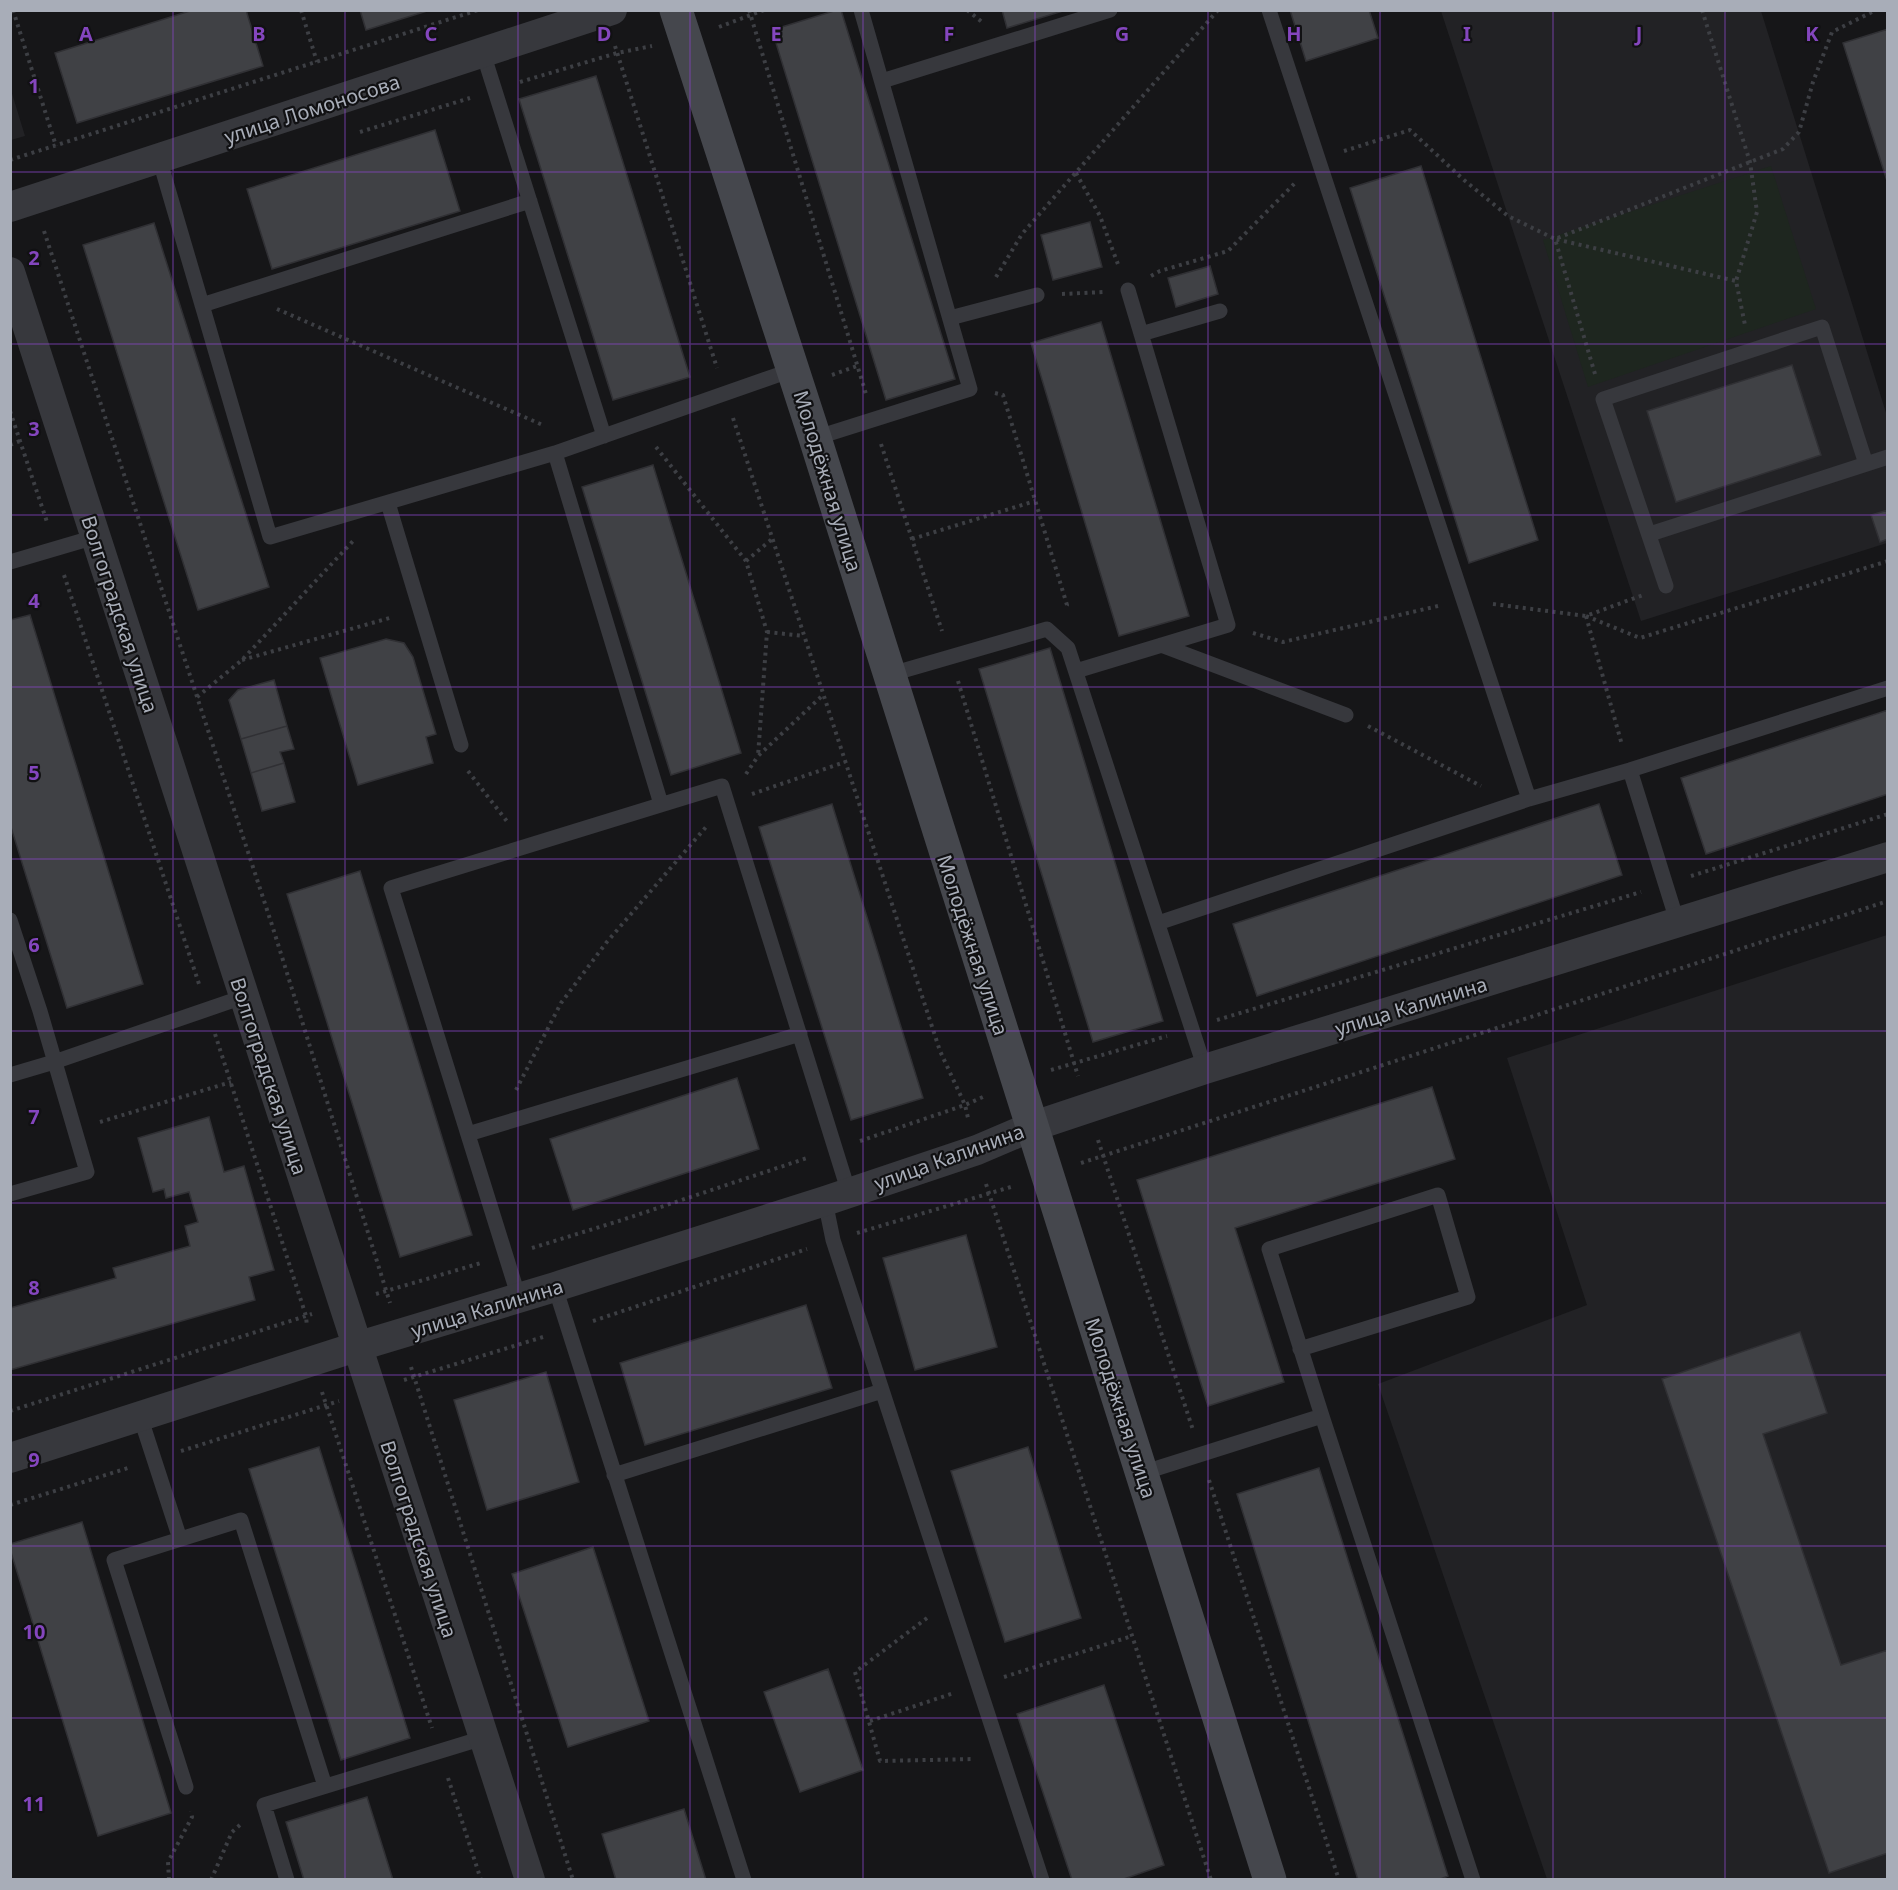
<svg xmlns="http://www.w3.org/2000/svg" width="1898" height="1890" font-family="'Noto Sans',sans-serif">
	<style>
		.built { fill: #222225 }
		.green { fill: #1e261f }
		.building { fill: #404145; stroke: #303034; stroke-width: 1.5 }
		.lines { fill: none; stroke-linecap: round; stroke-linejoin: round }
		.path { stroke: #3d3f44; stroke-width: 4; stroke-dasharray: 3 4.5; stroke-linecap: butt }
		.lane { stroke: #37383d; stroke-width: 15 }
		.street { stroke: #37383d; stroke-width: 30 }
		.secondary { stroke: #45474d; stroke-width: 33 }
		.grid { fill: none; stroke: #8446be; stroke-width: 1.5; stroke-opacity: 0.55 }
		.labels { text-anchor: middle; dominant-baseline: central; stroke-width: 4.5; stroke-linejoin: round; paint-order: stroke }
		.street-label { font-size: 20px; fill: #a8adb8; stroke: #111113 }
		.grid-label { font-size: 20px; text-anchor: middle; font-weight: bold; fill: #8446be; stroke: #111113; stroke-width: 4.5; stroke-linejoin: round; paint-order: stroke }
	</style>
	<rect width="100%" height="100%" fill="#161618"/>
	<path class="built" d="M 1441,11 L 1761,11 L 1887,416 L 1887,543 L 1641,621 Z
		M 10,87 L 25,136 L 11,140 L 10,140 Z
		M 1887,935 L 1887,1879 L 1547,1879 L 1378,1384 L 1587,1305 L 1507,1058 Z"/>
	<path class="green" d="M 1771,166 L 1816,309 L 1588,387 L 1543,240 Z"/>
	<path class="building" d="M 193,10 L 246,10 L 263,66 L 77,123 L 55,53 Z
		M 360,10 L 430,10 L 366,30 Z
		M 837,10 L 841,10 L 955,379 L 886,400 L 772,30 Z
		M 1002,10 L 1066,10 L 1007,28 Z
		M 1369,10 L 1378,38 L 1306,61 L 1290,10 Z
		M 1888,29 L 1888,184 L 1843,43 Z
		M 596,76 L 690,377 L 613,400 L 519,99 Z
		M 435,130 L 460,211 L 272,269 L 247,189 Z
		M 1421,166 L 1538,540 L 1469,563 L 1350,188 Z
		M 1090,222 L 1102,267 L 1053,280 L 1041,235 Z
		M 154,223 L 269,587 L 198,610 L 83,245 Z
		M 1210,266 L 1218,294 L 1176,307 L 1168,278 Z
		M 1101,322 L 1189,616 L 1119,636 L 1031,343 Z
		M 1792,365 L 1821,455 L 1676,502 L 1647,411 Z
		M 653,465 L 741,753 L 671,775 L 582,487 Z
		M 1888,510 L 1888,539 L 1880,542 L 1871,515 Z
		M 30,615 L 143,984 L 67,1008 L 10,824 L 10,620 Z
		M 386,639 L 404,643 L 413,657 L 436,734 L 426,737 L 433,763 L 358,785 L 320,658 Z
		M 1050,648 L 1163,1021 L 1093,1042 L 979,669 Z
		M 274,680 L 287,726 L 241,739 L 229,700 L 238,690 Z
		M 1888,710 L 1888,794 L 1706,854 L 1681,778 Z
		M 287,726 L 294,749 L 280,752 L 284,763 L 251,773 L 241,739 Z
		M 284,763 L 295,802 L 262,811 L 251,773 Z
		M 832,804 L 923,1098 L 851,1120 L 759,827 Z
		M 1599,804 L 1622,875 L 1257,996 L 1233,924 Z
		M 360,871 L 472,1235 L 400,1257 L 287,894 Z
		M 737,1078 L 759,1149 L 573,1210 L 550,1139 Z
		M 1432,1087 L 1455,1159 L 1235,1228 L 1284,1382 L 1208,1406 L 1137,1180 Z
		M 209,1117 L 224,1172 L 244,1166 L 274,1270 L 249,1277 L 255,1300 L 10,1370 L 10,1308 L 116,1278 L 113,1268 L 190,1246 L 185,1226 L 198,1222 L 189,1192 L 166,1198 L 164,1189 L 153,1192 L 138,1138 Z
		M 966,1235 L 997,1347 L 915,1370 L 883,1258 Z
		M 806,1305 L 832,1388 L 645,1445 L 620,1363 Z
		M 1800,1332 L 1827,1413 L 1763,1434 L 1841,1665 L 1888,1650 L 1888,1853 L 1829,1873 L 1662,1379 Z
		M 546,1372 L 579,1482 L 487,1510 L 454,1400 Z
		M 319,1447 L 410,1738 L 341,1760 L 249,1469 Z
		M 1028,1447 L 1081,1618 L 1005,1642 L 951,1471 Z
		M 1319,1468 L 1448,1876 L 1438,1880 L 1358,1880 L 1237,1494 Z
		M 82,1522 L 171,1813 L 98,1836 L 10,1549 L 10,1544 Z
		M 593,1547 L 649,1721 L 568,1747 L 512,1574 Z
		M 828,1669 L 863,1770 L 800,1792 L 764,1692 Z
		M 1104,1685 L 1164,1865 L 1121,1880 L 1072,1880 L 1017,1714 Z
		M 367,1797 L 393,1880 L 304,1880 L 286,1822 Z
		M 684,1809 L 706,1880 L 616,1880 L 602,1834 Z"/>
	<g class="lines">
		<path class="path" d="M 13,10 L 56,146
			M 301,10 L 317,62
			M 749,10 L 866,394
			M 967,10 L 982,22
			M 1702,10 L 1750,162 L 1757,212 L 1736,281 L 1745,325
			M 719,27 L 764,10
			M 615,46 L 717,368
			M 520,82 L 617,53 L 652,46
			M 360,132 L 470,98
			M 1344,151 L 1410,130 L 1464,180 L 1508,216 L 1555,239 L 1783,149 L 1799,132 L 1813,82 L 1832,32 L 1876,10
			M 10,160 L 478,10
			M 1076,173 L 1100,216 L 1119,267
			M 44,231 L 272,925 L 390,1303
			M 1151,276 L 1160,271 L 1228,251 L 1296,182
			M 996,277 L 1022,234 L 1218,10
			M 1062,294 L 1103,292
			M 277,309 L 545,426
			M 1595,374 L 1555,239 L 1736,281
			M 832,375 L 857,366
			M 995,393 L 1003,395 L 1067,605 L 1064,608
			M 10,411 L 47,522
			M 733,418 L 940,1051 L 965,1105 L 968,1118
			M 881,444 L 942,631
			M 10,445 L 20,441
			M 656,447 L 746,561 L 767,632 L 758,756
			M 912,539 L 1035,501
			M 746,561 L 772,539
			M 64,575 L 199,984
			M 1493,604 L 1586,616 L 1643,595
			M 1586,616 L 1640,638 L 1888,561
			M 1586,616 L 1622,745
			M 767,632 L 804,636
			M 1253,633 L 1283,642 L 1438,606
			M 242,660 L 393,617
			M 958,681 L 1078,1076
			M 197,697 L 242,660 L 353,541
			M 1368,726 L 1481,786
			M 468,771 L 509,824
			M 746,774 L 758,756 L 823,695
			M 752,794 L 845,762
			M 1691,876 L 1888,814
			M 1217,1020 L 1641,892
			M 215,1034 L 306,1316 L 307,1327
			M 1051,1070 L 1167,1036
			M 516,1090 L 561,1003 L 606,943 L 706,827
			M 100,1122 L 231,1082
			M 1098,1140 L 1193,1430
			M 860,1141 L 965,1105 L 985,1096
			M 1081,1163 L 1888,901
			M 986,1184 L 1211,1880
			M 857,1233 L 1014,1186
			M 532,1248 L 622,1220 L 810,1157
			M 376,1294 L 481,1263
			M 593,1321 L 807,1249
			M 411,1367 L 573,1880
			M 404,1380 L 543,1337
			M 322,1392 L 432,1728
			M 10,1411 L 312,1314
			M 181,1451 L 339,1401
			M 1209,1480 L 1339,1880
			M 10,1505 L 128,1468
			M 927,1618 L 855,1672 L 880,1761 L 975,1759
			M 1004,1677 L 1132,1636
			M 870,1721 L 954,1693
			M 448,1778 L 481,1880
			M 169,1880 L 168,1862 L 192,1817 L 191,1811
			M 211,1880 L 232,1832 L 242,1823"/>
		<path class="lane" d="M 1269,10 L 1529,799
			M 483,53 L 604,436
			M 882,81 L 1110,10
			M 159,158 L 270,537 L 555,453
			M 202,305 L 530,201
			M 950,318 L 1037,295
			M 1141,334 L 1220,311
			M 815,438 L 970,389 L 861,10
			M 388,503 L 461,745
			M 1650,534 L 1888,457
			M 10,562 L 95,537
			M 1666,586 L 1603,399 L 1822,327 L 1866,464
			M 1161,645 L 1346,715
			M 1076,671 L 1228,625 L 1128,290
			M 888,675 L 1047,629 L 1068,648 L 1205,1069
			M 1630,770 L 1678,924
			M 661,804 L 555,453 L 792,370
			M 10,920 L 40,1011 L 87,1172 L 10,1194
			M 1158,923 L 1529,799 L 1630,770 L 1888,688
			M 10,1075 L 54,1062 L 243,997
			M 468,1134 L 800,1034
			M 825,1201 L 833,1240 L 1042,1880
			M 555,1287 L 744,1880
			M 519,1298 L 391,888 L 722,786 L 849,1193
			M 1300,1349 L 1468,1297 L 1438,1195 L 1269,1249 L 1322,1416
			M 140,1416 L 180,1539
			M 1142,1473 L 1322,1416 L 1473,1880
			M 614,1475 L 882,1391
			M 186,1787 L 114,1560 L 241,1520 L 325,1786
			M 287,1880 L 264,1805 L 483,1738"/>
		<path class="street" d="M 10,207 L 612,10
			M 10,272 L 530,1880
			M 10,1458 L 356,1347 L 555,1287 L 825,1201 L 977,1150 L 1031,1127 L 1205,1069 L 1888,857"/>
		<path class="secondary" d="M 676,10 L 815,438 L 1270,1880"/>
	</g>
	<path class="grid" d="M 173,10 L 173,1880M 345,10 L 345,1880M 518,10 L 518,1880M 690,10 L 690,1880M 863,10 L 863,1880M 1035,10 L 1035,1880M 1208,10 L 1208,1880M 1380,10 L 1380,1880M 1553,10 L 1553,1880M 1725,10 L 1725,1880M 10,172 L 1888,172M 10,344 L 1888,344M 10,515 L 1888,515M 10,687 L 1888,687M 10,859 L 1888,859M 10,1031 L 1888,1031M 10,1203 L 1888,1203M 10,1375 L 1888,1375M 10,1546 L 1888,1546M 10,1718 L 1888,1718"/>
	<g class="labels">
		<g class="street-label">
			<text transform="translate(312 109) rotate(-18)">улица Ломоносова</text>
			<text transform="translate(828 481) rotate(73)">Молодёжная улица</text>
			<text transform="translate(120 614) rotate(72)">Волгоградская улица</text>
			<text transform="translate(973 945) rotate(72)">Молодёжная улица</text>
			<text transform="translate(1411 1006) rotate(-17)">улица Калинина</text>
			<text transform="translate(269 1076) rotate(72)">Волгоградская улица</text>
			<text transform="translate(949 1157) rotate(-20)">улица Калинина</text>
			<text transform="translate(487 1308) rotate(-17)">улица Калинина</text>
			<text transform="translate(1121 1408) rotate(72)">Молодёжная улица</text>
			<text transform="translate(419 1539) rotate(72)">Волгоградская улица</text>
		</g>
	</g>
	<g class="grid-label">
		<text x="86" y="41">A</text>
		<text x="259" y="41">B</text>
		<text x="431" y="41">C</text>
		<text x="604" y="41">D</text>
		<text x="776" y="41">E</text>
		<text x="949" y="41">F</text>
		<text x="1122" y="41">G</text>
		<text x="1294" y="41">H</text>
		<text x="1467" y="41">I</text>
		<text x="1639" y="41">J</text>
		<text x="1812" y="41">K</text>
		<text x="34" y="93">1</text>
		<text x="34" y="265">2</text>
		<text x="34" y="436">3</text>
		<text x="34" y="608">4</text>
		<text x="34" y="780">5</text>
		<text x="34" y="952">6</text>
		<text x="34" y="1124">7</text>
		<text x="34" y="1295">8</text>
		<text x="34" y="1467">9</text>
		<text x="34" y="1639">10</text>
		<text x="34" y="1811">11</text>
	</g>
	<rect width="1898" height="1890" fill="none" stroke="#a8adb8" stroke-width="24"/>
</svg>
